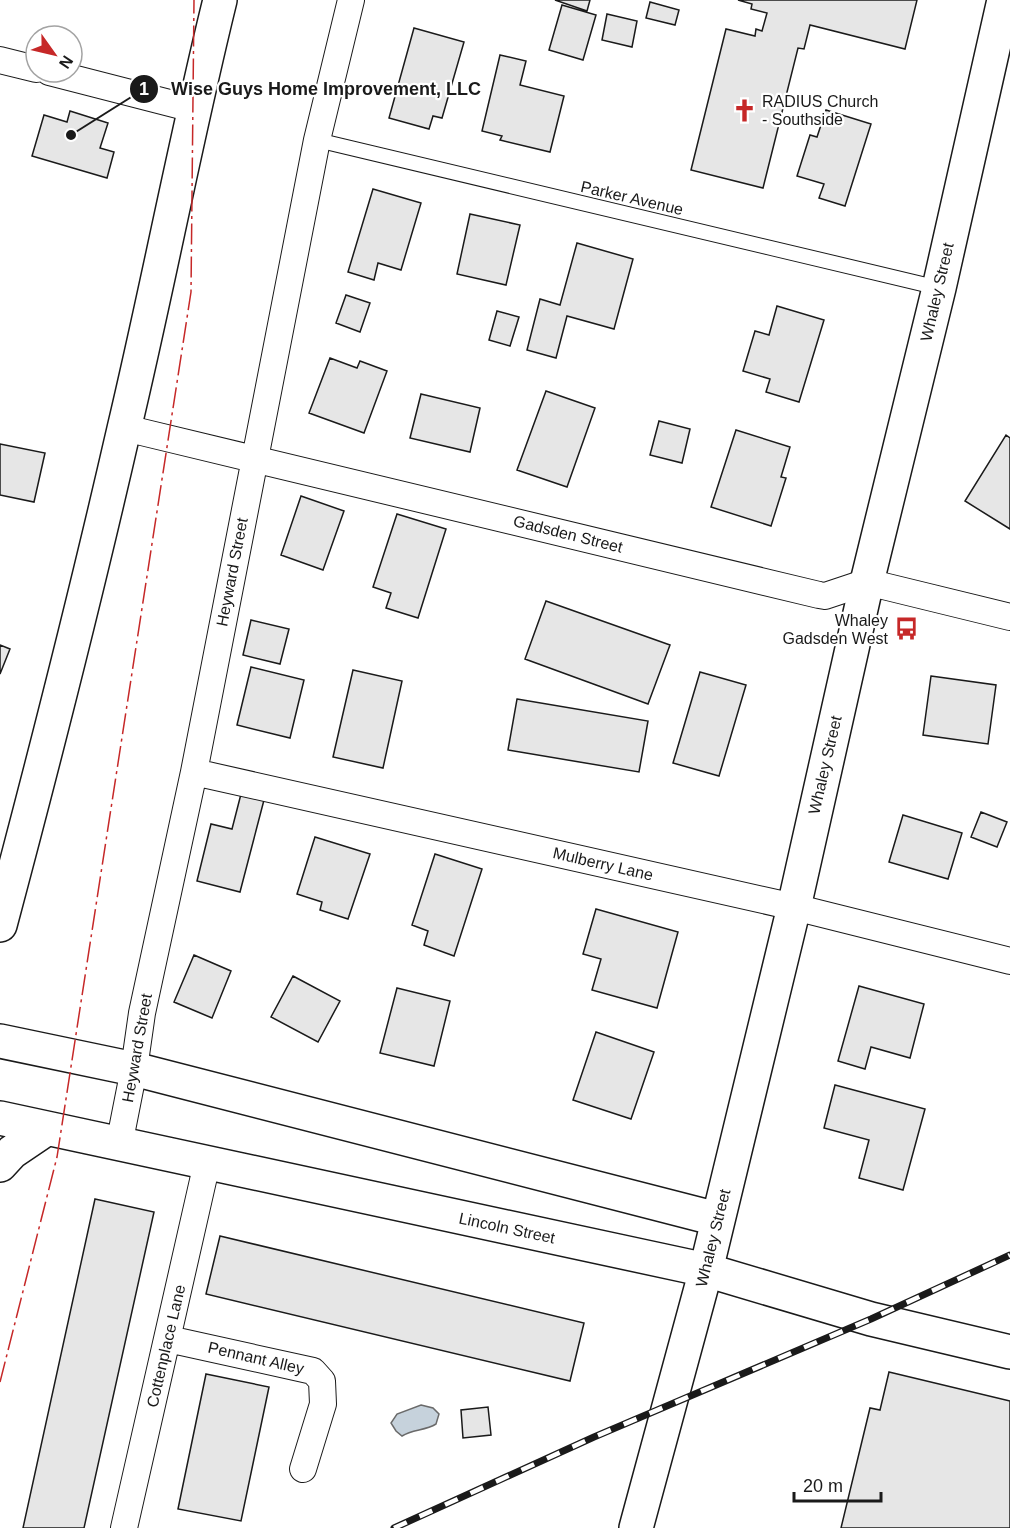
<svg xmlns="http://www.w3.org/2000/svg" width="1010" height="1528" font-family="Arial,sans-serif">
	<style>
		.water { fill: #c6d2dc; stroke: #6a6a6a; stroke-width: 1.5 }
		.building { fill: #e6e6e6; stroke: #1a1a1a; stroke-width: 1.5 }
		.lines { fill: none; stroke-linecap: round; stroke-linejoin: round }
		.service-casing { stroke: #1a1a1a; stroke-width: 16 }
		.minor-casing { stroke: #1a1a1a; stroke-width: 28 }
		.tertiary-casing { stroke: #1a1a1a; stroke-width: 36 }
		.secondary-casing { stroke: #1a1a1a; stroke-width: 36 }
		.service { stroke: #fff; stroke-width: 14 }
		.minor { stroke: #fff; stroke-width: 26 }
		.tertiary { stroke: #fff; stroke-width: 33 }
		.secondary { stroke: #fff; stroke-width: 33 }
		.rail-casing { stroke: #1a1a1a; stroke-width: 7 }
		.rail { stroke: #fff; stroke-width: 4.5; stroke-dasharray: 14; stroke-linecap: butt }
		.power { stroke: #c62828; stroke-width: 1.5; stroke-dasharray: 21 4.5 3 4.5; stroke-linecap: butt }
		.labels { text-anchor: middle; dominant-baseline: central; stroke-width: 4.5; stroke-linejoin: round; paint-order: stroke }
		.poi-label { font-size: 16px; fill: #1a1a1a; stroke: #fff; text-anchor: start }
		.street-label { font-size: 16px; fill: #1a1a1a; stroke: #fff }
		.leader { fill: none; stroke: #1a1a1a; stroke-width: 2 }
		.callout-dot { fill: #1a1a1a; stroke: #fff; stroke-width: 2 }
		.mark-label { font-size: 18px; text-anchor: middle; font-weight: bold; fill: #fff }
		.callout-label { font-size: 18px; text-anchor: middle; font-weight: bold; fill: #1a1a1a; stroke: #fff; stroke-width: 4.5; stroke-linejoin: round; paint-order: stroke }
	</style>
	<rect width="100%" height="100%" fill="#fff"/>
	<path class="water" d="M 421,1405 L 433,1408 L 439,1414 L 436,1424 C 425,1431 413,1429 402,1436 L 396,1431 L 391,1423 L 397,1414 Z"/>
	<path class="building" d="M 555,0 L 590,0 L 587,11 Z
		M 738,0 L 917,0 L 905,49 L 810,25 L 804,49 L 798,48 L 763,188 L 691,170 L 726,29 L 755,36 L 756,29 L 762,31 L 767,13 L 751,9 L 752,4 Z
		M 650,2 L 679,10 L 675,25 L 646,18 Z
		M 562,5 L 596,15 L 583,60 L 549,50 Z
		M 607,14 L 637,21 L 632,47 L 602,40 Z
		M 414,28 L 464,42 L 442,118 L 433,116 L 429,129 L 389,118 Z
		M 500,55 L 526,61 L 520,85 L 564,96 L 550,152 L 500,140 L 502,136 L 482,131 Z
		M 826,110 L 871,124 L 845,206 L 819,198 L 824,184 L 797,176 L 810,135 L 817,137 Z
		M 70,111 L 108,123 L 100,148 L 114,152 L 107,178 L 32,156 L 44,115 L 67,122 Z
		M 373,189 L 421,203 L 401,270 L 378,263 L 374,280 L 348,272 Z
		M 470,214 L 520,225 L 506,285 L 457,274 Z
		M 577,243 L 633,259 L 614,329 L 567,316 L 556,358 L 527,350 L 540,299 L 560,305 Z
		M 346,295 L 370,303 L 360,332 L 336,323 Z
		M 777,306 L 824,320 L 799,402 L 766,392 L 770,379 L 743,371 L 755,331 L 769,335 Z
		M 497,311 L 519,317 L 510,346 L 489,340 Z
		M 330,358 L 357,368 L 360,361 L 387,371 L 364,433 L 309,413 Z
		M 546,391 L 595,408 L 567,487 L 517,470 Z
		M 421,394 L 480,408 L 470,452 L 410,438 Z
		M 659,421 L 690,429 L 682,463 L 650,455 Z
		M 736,430 L 790,447 L 781,477 L 786,478 L 771,526 L 711,507 Z
		M 1006,435 L 1010,438 L 1010,529 L 965,501 Z
		M 0,444 L 45,453 L 34,502 L 0,495 Z
		M 301,496 L 344,511 L 323,570 L 281,555 Z
		M 397,514 L 446,529 L 418,618 L 386,608 L 391,593 L 373,587 Z
		M 546,601 L 670,645 L 648,704 L 525,659 Z
		M 251,620 L 289,629 L 280,664 L 243,655 Z
		M 0,645 L 10,649 L 0,674 Z
		M 251,667 L 304,680 L 290,738 L 237,725 Z
		M 353,670 L 402,681 L 383,768 L 333,757 Z
		M 700,672 L 746,685 L 719,776 L 673,763 Z
		M 931,676 L 996,685 L 988,744 L 923,735 Z
		M 517,699 L 648,721 L 639,772 L 508,750 Z
		M 241,794 L 264,800 L 240,892 L 197,881 L 211,824 L 232,829 Z
		M 981,812 L 1007,822 L 997,847 L 971,837 Z
		M 903,815 L 962,833 L 948,879 L 889,862 Z
		M 315,837 L 370,854 L 348,919 L 320,910 L 322,902 L 297,894 Z
		M 435,854 L 482,869 L 454,956 L 424,945 L 428,931 L 412,925 Z
		M 596,909 L 678,932 L 657,1008 L 592,990 L 601,959 L 583,954 Z
		M 194,955 L 231,971 L 212,1018 L 174,1002 Z
		M 293,976 L 340,1001 L 318,1042 L 271,1017 Z
		M 859,986 L 924,1004 L 910,1058 L 871,1047 L 865,1069 L 838,1061 Z
		M 397,988 L 450,1001 L 434,1066 L 380,1053 Z
		M 596,1032 L 654,1052 L 631,1119 L 573,1100 Z
		M 835,1085 L 925,1109 L 903,1190 L 859,1178 L 869,1140 L 824,1128 Z
		M 95,1199 L 154,1212 L 84,1528 L 23,1528 Z
		M 220,1236 L 584,1323 L 570,1381 L 206,1294 Z
		M 889,1372 L 1010,1401 L 1010,1528 L 841,1528 L 870,1408 L 880,1410 Z
		M 206,1374 L 269,1387 L 241,1521 L 178,1509 Z
		M 488,1407 L 491,1435 L 463,1438 L 461,1410 Z"/>
	<g class="lines">
		<defs>
			<path id="service" d="M 317,140 L 939,288"/>
			<path id="minor" d="M 0,60 L 36,69
				M 49,72 L 193,109
				M 125,428 L 819,595 L 825,596 L 867,582 L 1010,617
				M 194,772 L 794,907 L 1010,961
				M 119,1145 L 134,1069 L 142,1013 L 194,772 L 317,140 L 351,0
				M 168,1339 L 313,1371 L 322,1381 L 323,1404 L 303,1469
				M 124,1528 L 207,1163"/>
			<path id="tertiary" d="M 0,925 C 44,760 86,595 124,429 C 158,286 185,142 220,0
				M 0,1041 L 134,1069 L 717,1219
				M 0,1118 L 706,1270 L 871,1319 L 1010,1352
				M 0,1165 L 12,1152 L 46,1129"/>
			<path id="secondary" d="M 636,1528 L 706,1270 L 794,907 L 867,582 L 939,288 L 1004,0"/>
		</defs>
		<use href="#service" class="service-casing"/>
		<use href="#minor" class="minor-casing"/>
		<use href="#tertiary" class="tertiary-casing"/>
		<use href="#secondary" class="secondary-casing"/>
		<use href="#service" class="service"/>
		<use href="#minor" class="minor"/>
		<use href="#tertiary" class="tertiary"/>
		<use href="#secondary" class="secondary"/>
		<defs>
			<path id="rail" d="M 394,1528 L 594,1437 L 871,1319 L 1010,1255"/>
		</defs>
		<use href="#rail" class="rail-casing"/>
		<use href="#rail" class="rail"/>
		<path class="power" d="M 0,1382 L 57,1157 L 191,292 L 194,0"/>
	</g>
	<defs>
		<symbol id="church-bare" viewBox="-9 -9 18 18"><path d="M-1.2-6h2.4v3.5h3.3v2.4h-3.3V6h-2.4V-.1h-3.3v-2.4h3.3Z" fill="#c62828" stroke="#fff" stroke-width="2.5" paint-order="stroke"/></symbol>
		<symbol id="bus-bare" viewBox="-9 -9 18 18"><path d="M-5-6H5V4H4V6H2V4H-2V6H-4V4H-5ZM-3.5-4V0h7V-4ZM-3.5 1.2v1.5H-2V1.2ZM2 1.2v1.5H3.5V1.2Z" fill="#c62828" stroke="#fff" stroke-width="2.5" paint-order="stroke"/></symbol>
	</defs>
	<g fill-rule="evenodd">
		<use href="#church-bare" x="728" y="94" width="33" height="33"/>
		<use href="#bus-bare" x="890" y="612" width="33" height="33"/>
	</g>
	<g class="labels">
		<g class="poi-label">
			<text x="762" y="101">RADIUS Church<tspan x="762" dy="18">- Southside</tspan></text>
			<text x="888" y="620" text-anchor="end">Whaley<tspan x="888" dy="18">Gadsden West</tspan></text>
		</g>
		<g class="street-label">
			<text transform="translate(632 198) rotate(13)">Parker Avenue</text>
			<text transform="translate(937 292) rotate(-77)">Whaley Street</text>
			<text transform="translate(568 534) rotate(14)">Gadsden Street</text>
			<text transform="translate(232 572) rotate(-79)">Heyward Street</text>
			<text transform="translate(825 765) rotate(-77)">Whaley Street</text>
			<text transform="translate(603 864) rotate(13)">Mulberry Lane</text>
			<text transform="translate(137 1048) rotate(-80)">Heyward Street</text>
			<text transform="translate(507 1228) rotate(12)">Lincoln Street</text>
			<text transform="translate(713 1238) rotate(-76)">Whaley Street</text>
			<text transform="translate(166 1346) rotate(-77)">Cottenplace Lane</text>
			<text transform="translate(256 1358) rotate(13)">Pennant Alley</text>
		</g>
	</g>
	<path class="leader" d="M71 135L144 89"/>
	<g class="callout-dot">
		<circle cx="71" cy="135" r="6"/>
		<circle cx="144" cy="89" r="15"/>
	</g>
	<g class="mark-label">
		<text x="144" y="95">1</text>
	</g>
	<g class="callout-label">
		<text x="326" y="95">Wise Guys Home Improvement, LLC</text>
	</g>
	<g transform="translate(54 54) rotate(124)"><circle r="28" fill="#ffffff" stroke="#a3a3a3" stroke-width="1.5"/>
	<path d="M0-4.5L10 22L0 15L-10 22Z" fill="#c62828"/>
	<text y="-9" font-size="16" font-weight="bold" text-anchor="middle" fill="#1a1a1a">N</text>
	</g>
	<path d="M794 1492v9h87v-9" fill="none" stroke="#1a1a1a" stroke-width="3"/>
	<text x="803" y="1492" font-size="18" fill="#1a1a1a" stroke="#ffffff" stroke-width="4.5" paint-order="stroke">20 m</text>
</svg>
